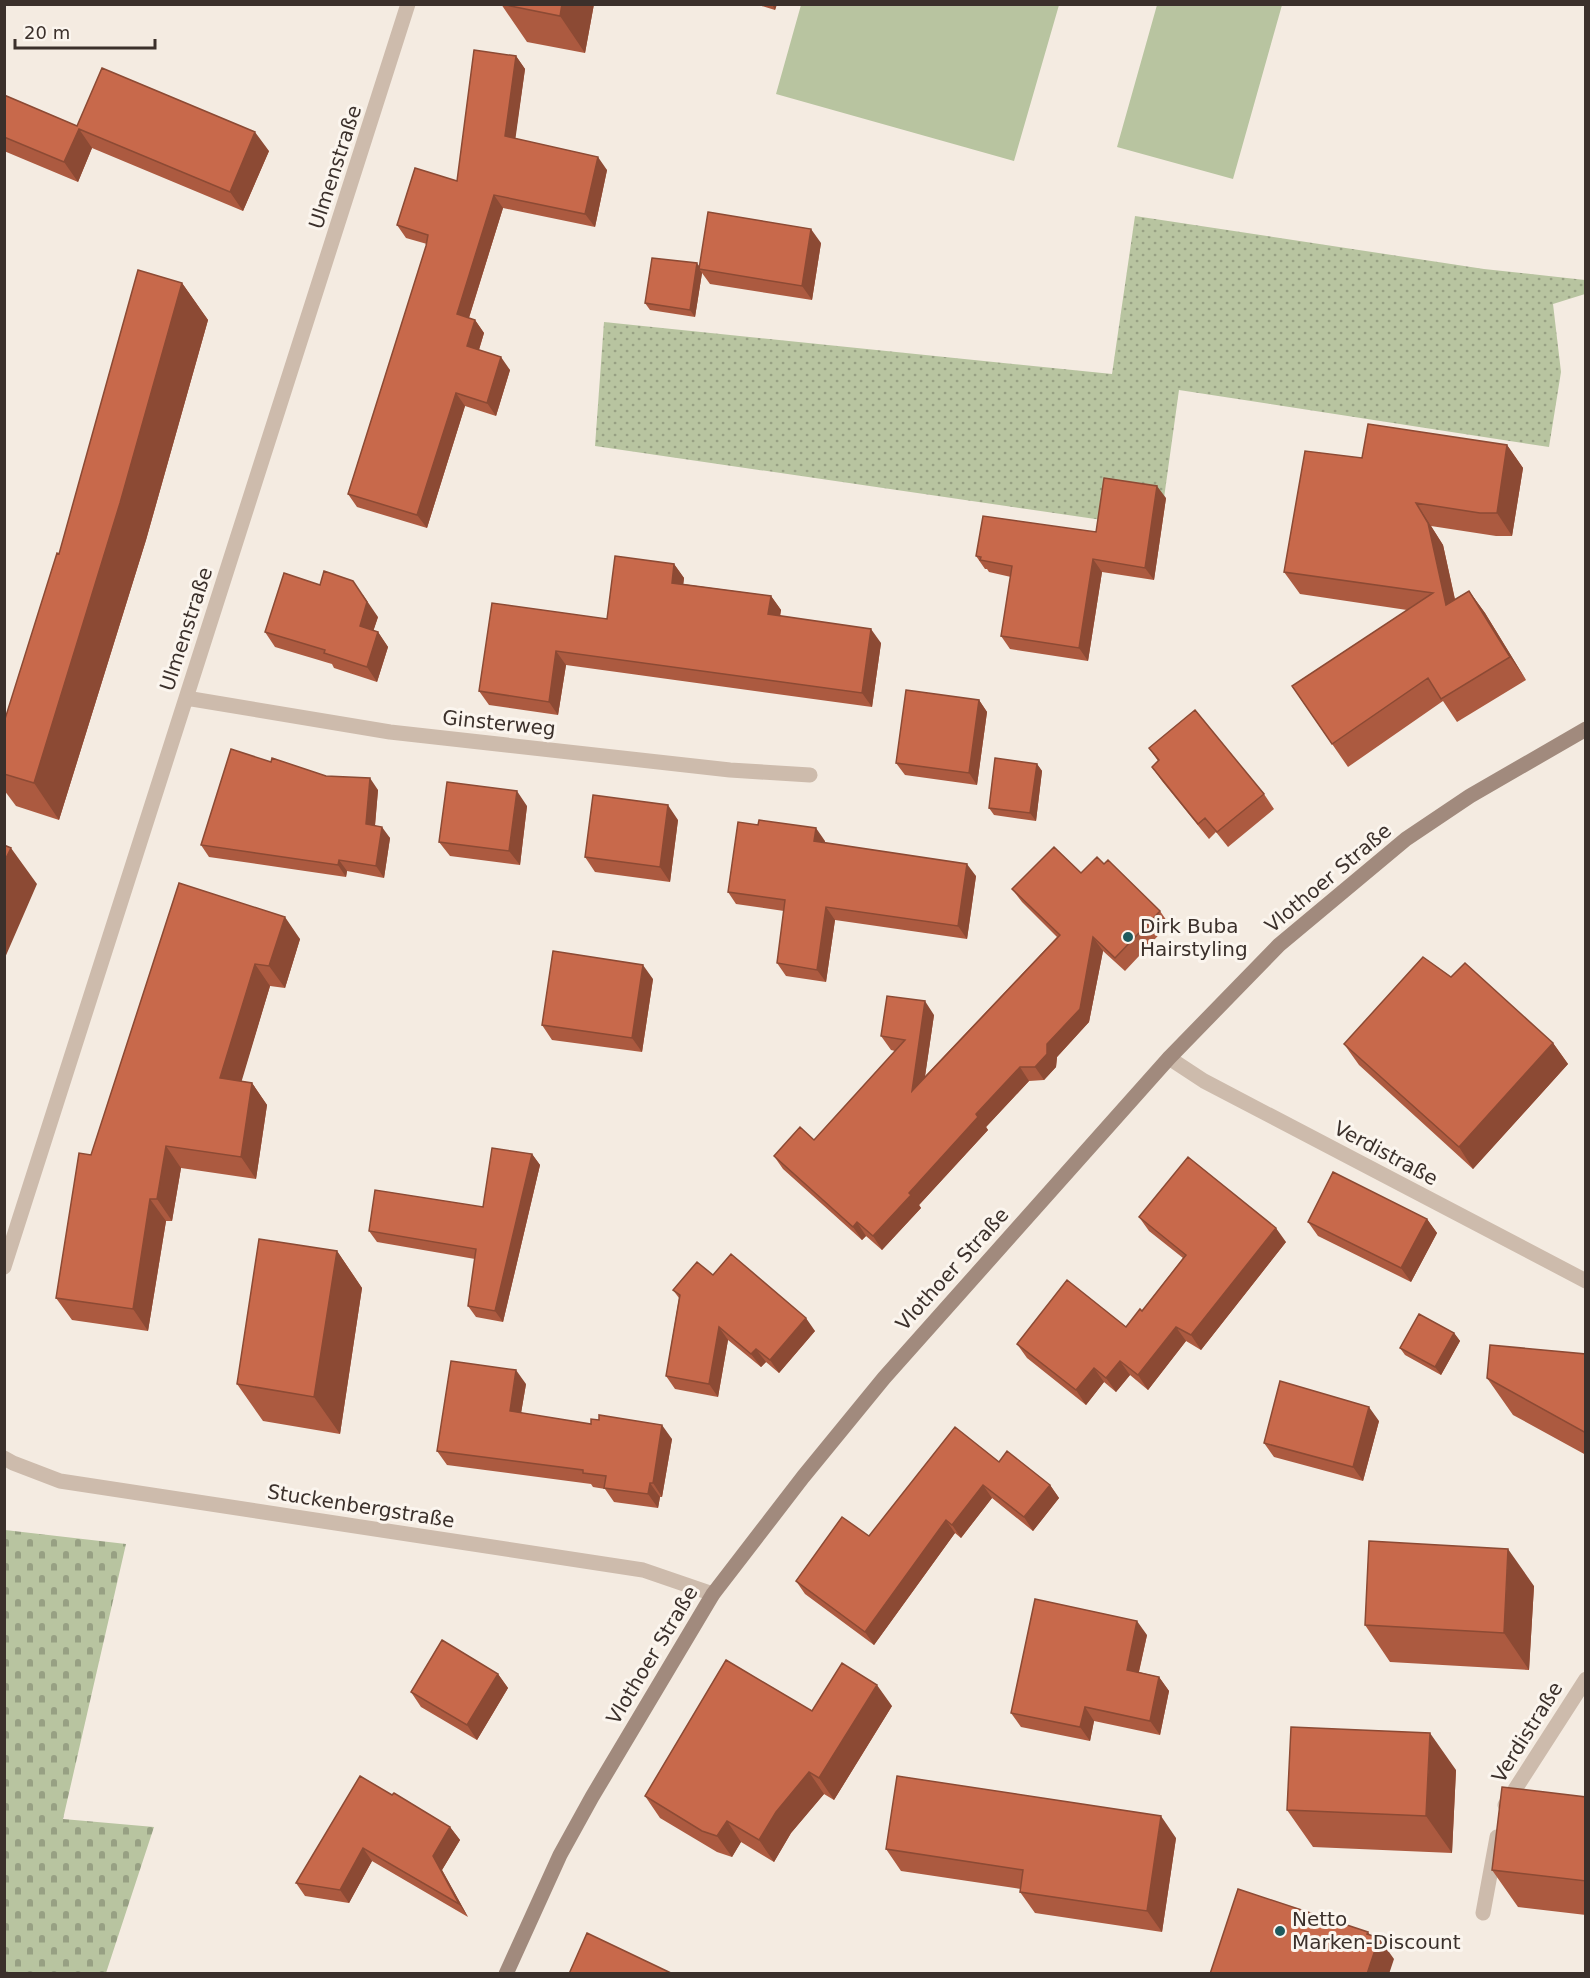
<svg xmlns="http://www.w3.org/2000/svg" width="1590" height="1978" font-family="'DejaVu Sans',sans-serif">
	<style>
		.grass { fill: url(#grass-dots) }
		.cemetery { fill: url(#cemetery-stones) }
		.pitch { fill: #b8c4a0 }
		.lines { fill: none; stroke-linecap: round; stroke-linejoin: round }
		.street { stroke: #cdbbac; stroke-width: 15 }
		.secondary { stroke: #a18a7d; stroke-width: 15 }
		.wall { fill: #ac5a40 }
		.shaded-wall { fill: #8c4a34 }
		.building { fill: #c8694b; stroke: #8c4a34; stroke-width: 1.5 }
		.poi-dot { fill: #1f5a5e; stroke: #fbf5ee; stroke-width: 2 }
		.labels { text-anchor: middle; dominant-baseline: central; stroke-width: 6; stroke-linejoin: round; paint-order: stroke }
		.street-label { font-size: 20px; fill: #3b302b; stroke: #fbf5ee }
		.poi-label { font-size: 20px; fill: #3b302b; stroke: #fbf5ee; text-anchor: start }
	</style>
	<defs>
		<pattern id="grass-dots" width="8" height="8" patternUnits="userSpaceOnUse" patternTransform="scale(1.5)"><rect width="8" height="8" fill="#b8c4a0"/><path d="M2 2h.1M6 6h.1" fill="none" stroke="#97a083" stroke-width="1.8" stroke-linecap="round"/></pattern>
		<pattern id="cemetery-stones" width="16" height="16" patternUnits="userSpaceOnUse" patternTransform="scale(1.5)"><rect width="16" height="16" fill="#b8c4a0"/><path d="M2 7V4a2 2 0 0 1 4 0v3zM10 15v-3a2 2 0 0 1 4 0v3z" fill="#97a083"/></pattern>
	</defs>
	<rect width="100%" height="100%" fill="#f4ebe1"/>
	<path class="grass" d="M 1135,216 L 1484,269 L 1585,280 L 1585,294 L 1553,304 L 1561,372 L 1549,447 L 1179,390 L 1164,498 L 1109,521 L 595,446 L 604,322 L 1112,374 Z"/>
	<path class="cemetery" d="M 5,1530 L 126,1544 L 63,1819 L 154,1827 L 106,1973 L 5,1973 Z"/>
	<path class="pitch" d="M 801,5 L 1059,5 L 1014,161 L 776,94 Z
		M 1157,5 L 1282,5 L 1233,179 L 1117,147 Z"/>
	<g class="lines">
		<path class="street" d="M 186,698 L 390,732 L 730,770 L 810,775
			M 1169,1058 L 1204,1081 L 1586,1281
			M 4,1267 L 408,4
			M 4,1458 L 13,1463 L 60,1481 L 643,1570 L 713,1594
			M 1505,1805 L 1586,1679
			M 1483,1913 L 1497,1837"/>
		<path class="secondary" d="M 506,1974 L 560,1855 L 592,1797 L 713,1594 L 803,1477 L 884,1378 L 1169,1058 L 1279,945 L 1406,839 L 1470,796 L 1586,729"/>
	</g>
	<path class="wall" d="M 501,4 L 594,4 L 585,53 L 527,42 Z
		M 755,4 L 777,4 L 775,10 Z
		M 516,56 L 525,69 L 515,138 L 607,170 L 595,227 L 503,208 L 469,318 L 475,320 L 484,333 L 479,350 L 510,370 L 496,416 L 465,406 L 427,528 L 357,507 L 348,494 L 427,244 L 406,238 L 397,225 L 457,181 Z
		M 4,95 L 77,126 L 269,151 L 243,211 L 92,148 L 78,182 L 4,151 Z
		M 821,243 L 812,300 L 710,284 L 702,273 L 695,317 L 650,310 L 645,303 L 700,266 Z
		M 182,283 L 208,320 L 146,540 L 59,820 L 16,806 L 4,790 L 4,722 L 59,554 Z
		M 1507,445 L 1523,468 L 1512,536 L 1496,536 L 1431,526 L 1443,545 L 1455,599 L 1469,591 L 1485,613 L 1526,680 L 1457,722 L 1443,701 L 1348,767 L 1292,686 L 1407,610 L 1300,594 L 1284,572 Z
		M 1166,498 L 1154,580 L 1102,572 L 1088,661 L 1010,649 L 1001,636 L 1011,577 L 989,572 L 987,569 L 985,569 L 976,556 L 1096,532 Z
		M 674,564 L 684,578 L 683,584 L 771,596 L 781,610 L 780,616 L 881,643 L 872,707 L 566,665 L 558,715 L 489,705 L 479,691 L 607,619 Z
		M 378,617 L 373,631 L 378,632 L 388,647 L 377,682 L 334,668 L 332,664 L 275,647 L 265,632 Z
		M 979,700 L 987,712 L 977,785 L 905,775 L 896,763 Z
		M 1149,748 L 1264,794 L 1274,809 L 1228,847 L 1216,832 L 1209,839 L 1162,781 L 1152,767 L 1158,761 Z
		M 271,762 L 378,790 L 375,826 L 390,838 L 384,878 L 347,871 L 346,877 L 209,857 L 201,845 Z
		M 1037,764 L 1042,771 L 1036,821 L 994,815 L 989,808 Z
		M 527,806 L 520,865 L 450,856 L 439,842 Z
		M 678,820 L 670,882 L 595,872 L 585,857 Z
		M 825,841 L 825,843 L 976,876 L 967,939 L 835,920 L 826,982 L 786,976 L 777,963 L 784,911 L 736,904 L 728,892 Z
		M 1104,864 L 1160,911 L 1169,924 L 1125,971 L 1103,951 L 1089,1022 L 1057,1057 L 1056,1067 L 1044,1080 L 1029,1081 L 986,1127 L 988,1130 L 919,1205 L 921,1208 L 882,1250 L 866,1236 L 862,1240 L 783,1169 L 774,1156 L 814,1140 L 895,1051 L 891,1050 L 881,1036 L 934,1015 L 925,1076 L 1057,937 L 1022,902 L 1012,889 L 1081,873 Z
		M 179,883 L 300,939 L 285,988 L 270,986 L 241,1081 L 252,1083 L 267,1105 L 256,1179 L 181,1168 L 172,1221 L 166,1221 L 148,1331 L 72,1320 L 56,1298 L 91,1155 Z
		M 1451,977 L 1553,1043 L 1568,1064 L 1473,1169 L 1359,1065 L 1344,1044 Z
		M 653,979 L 642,1052 L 552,1040 L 542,1025 Z
		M 532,1154 L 540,1165 L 503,1322 L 476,1317 L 468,1306 L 475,1259 L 377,1242 L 369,1231 L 483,1207 Z
		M 1139,1217 L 1286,1242 L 1201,1350 L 1186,1341 L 1148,1390 L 1130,1375 L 1116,1392 L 1104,1382 L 1086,1405 L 1027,1358 L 1017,1344 L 1126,1327 L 1142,1311 L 1183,1258 L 1149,1231 Z
		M 1427,1219 L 1437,1233 L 1411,1282 L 1318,1236 L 1308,1222 Z
		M 337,1251 L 362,1288 L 340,1434 L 263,1421 L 237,1384 Z
		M 713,1275 L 815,1331 L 779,1373 L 766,1362 L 761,1367 L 728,1340 L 718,1397 L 675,1389 L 666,1376 L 679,1298 L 673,1290 Z
		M 1454,1333 L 1460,1341 L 1441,1375 L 1405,1355 L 1400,1348 Z
		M 1586,1354 L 1586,1455 L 1513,1415 L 1487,1378 Z
		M 526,1384 L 521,1413 L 672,1439 L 662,1497 L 660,1497 L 658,1508 L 614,1502 L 605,1489 L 593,1487 L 591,1484 L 447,1465 L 437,1451 Z
		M 1379,1421 L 1363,1481 L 1274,1457 L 1264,1443 Z
		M 999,1462 L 1050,1485 L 1059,1498 L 1033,1531 L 992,1498 L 961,1538 L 955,1533 L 874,1645 L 805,1594 L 796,1581 L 869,1536 Z
		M 1534,1586 L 1529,1670 L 1390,1662 L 1365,1625 Z
		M 1147,1635 L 1139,1672 L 1159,1677 L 1169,1691 L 1160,1735 L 1094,1721 L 1090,1741 L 1021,1727 L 1011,1713 Z
		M 498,1674 L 508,1688 L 477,1740 L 421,1707 L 411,1692 Z
		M 892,1706 L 834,1800 L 824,1794 L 791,1833 L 774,1862 L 741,1842 L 732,1857 L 717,1852 L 660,1818 L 645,1796 L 812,1711 Z
		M 1456,1770 L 1452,1853 L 1313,1847 L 1287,1810 Z
		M 392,1795 L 450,1827 L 460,1840 L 442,1870 L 468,1917 L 372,1861 L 349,1903 L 305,1896 L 296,1883 Z
		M 1586,1797 L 1586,1915 L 1518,1907 L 1492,1870 Z
		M 1176,1838 L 1162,1932 L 1035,1913 L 1020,1892 L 1021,1889 L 901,1871 L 886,1849 Z"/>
	<path class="shaded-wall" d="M 562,4 L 594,4 L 585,53 L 560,16 Z
		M 772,4 L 777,4 L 775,10 Z
		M 516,56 L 525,69 L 514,149 L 505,136 Z
		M 79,129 L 92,148 L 78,182 L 64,162 Z
		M 255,132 L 269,151 L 243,211 L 230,192 Z
		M 598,157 L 607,170 L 595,227 L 585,214 Z
		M 494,195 L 503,208 L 466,327 L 457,314 Z
		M 811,229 L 821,243 L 812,300 L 802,286 Z
		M 697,263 L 702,270 L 699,269 L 702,273 L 695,317 L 690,310 Z
		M 182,283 L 208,320 L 146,540 L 59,820 L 34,783 Z
		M 475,320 L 484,333 L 476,359 L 467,346 Z
		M 501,357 L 510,370 L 496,416 L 487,403 Z
		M 456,393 L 465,406 L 427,528 L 417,515 Z
		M 1507,445 L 1523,468 L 1512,536 L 1497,513 Z
		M 1157,486 L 1166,498 L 1154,580 L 1145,568 Z
		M 1416,503 L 1431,526 L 1443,545 L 1461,628 L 1446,605 Z
		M 1093,559 L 1102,572 L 1088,661 L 1079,648 Z
		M 674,564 L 684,578 L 682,597 L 672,583 Z
		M 1469,591 L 1485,613 L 1526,680 L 1510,657 Z
		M 363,595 L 378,617 L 370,641 L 360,626 Z
		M 771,596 L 781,610 L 778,628 L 768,614 Z
		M 871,629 L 881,643 L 872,707 L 862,693 Z
		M 378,632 L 388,647 L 377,682 L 367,667 Z
		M 556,651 L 566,665 L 558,715 L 549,702 Z
		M 979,700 L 987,712 L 977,785 L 969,773 Z
		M 1037,764 L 1042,771 L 1036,821 L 1030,813 Z
		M 370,778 L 378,790 L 374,836 L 366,824 Z
		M 517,791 L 527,806 L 520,865 L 509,851 Z
		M 668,805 L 678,820 L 670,882 L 660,867 Z
		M 382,827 L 390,838 L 384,878 L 376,866 Z
		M 816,828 L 825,841 L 823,854 L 814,841 Z
		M 11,848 L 37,884 L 4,960 L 4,862 Z
		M 339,860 L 347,871 L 346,877 L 338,865 Z
		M 967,864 L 976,876 L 967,939 L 958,926 Z
		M 826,907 L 835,920 L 826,982 L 817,970 Z
		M 285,917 L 300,939 L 285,988 L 269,966 Z
		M 1093,937 L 1103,951 L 1089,1022 L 1057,1057 L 1056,1067 L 1044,1080 L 1035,1067 L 1047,1044 Z
		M 255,964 L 270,986 L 236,1100 L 220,1078 Z
		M 643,965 L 653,979 L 642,1052 L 632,1038 Z
		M 925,1001 L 934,1015 L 921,1104 L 912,1091 Z
		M 1553,1043 L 1568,1064 L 1473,1169 L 1459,1147 Z
		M 1020,1067 L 1029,1081 L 986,1127 L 988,1130 L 919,1205 L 921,1208 L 882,1250 L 873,1236 L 909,1193 L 976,1114 Z
		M 252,1083 L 267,1105 L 256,1179 L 241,1157 Z
		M 166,1146 L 181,1168 L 172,1221 L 157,1199 Z
		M 532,1154 L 540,1165 L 503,1322 L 495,1311 Z
		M 150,1199 L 166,1221 L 148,1331 L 133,1309 Z
		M 1427,1219 L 1437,1233 L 1411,1282 L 1401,1268 Z
		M 857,1222 L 866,1236 L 862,1240 L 853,1227 Z
		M 1276,1228 L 1286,1242 L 1201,1350 L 1191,1335 Z
		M 337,1251 L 362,1288 L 340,1434 L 314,1397 Z
		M 806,1318 L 815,1331 L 779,1373 L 770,1360 Z
		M 719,1327 L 728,1340 L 718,1397 L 709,1384 Z
		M 1176,1327 L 1186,1341 L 1148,1390 L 1138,1375 Z
		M 1454,1333 L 1460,1341 L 1441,1375 L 1435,1367 Z
		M 756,1349 L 766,1362 L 761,1367 L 751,1354 Z
		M 1120,1361 L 1130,1375 L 1116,1392 L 1106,1378 Z
		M 1094,1368 L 1104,1382 L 1086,1405 L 1076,1390 Z
		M 516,1370 L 526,1384 L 519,1425 L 510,1411 Z
		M 1369,1407 L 1379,1421 L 1363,1481 L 1353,1467 Z
		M 662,1425 L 672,1439 L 662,1497 L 653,1483 Z
		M 650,1483 L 660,1497 L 658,1508 L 648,1494 Z
		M 983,1485 L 992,1498 L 961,1538 L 952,1525 Z
		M 1050,1485 L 1059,1498 L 1033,1531 L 1024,1517 Z
		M 946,1520 L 955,1533 L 874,1645 L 865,1632 Z
		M 1508,1549 L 1534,1586 L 1529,1670 L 1504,1633 Z
		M 1137,1621 L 1147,1635 L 1136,1684 L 1127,1670 Z
		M 498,1674 L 508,1688 L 477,1740 L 467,1725 Z
		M 1159,1677 L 1169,1691 L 1160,1735 L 1150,1721 Z
		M 877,1685 L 892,1706 L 834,1800 L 819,1778 Z
		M 1085,1707 L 1094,1721 L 1090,1741 L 1080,1727 Z
		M 1430,1733 L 1456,1770 L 1452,1853 L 1426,1816 Z
		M 809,1772 L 824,1794 L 791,1833 L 774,1862 L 759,1840 L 776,1812 Z
		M 1161,1816 L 1176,1838 L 1162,1932 L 1147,1911 Z
		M 727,1821 L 741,1842 L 732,1857 L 717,1836 Z
		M 450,1827 L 460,1840 L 442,1870 L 468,1917 L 459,1904 L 433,1856 Z
		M 363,1848 L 372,1861 L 349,1903 L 340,1890 Z
		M 1368,1932 L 1377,1944 L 1379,1938 L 1394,1959 L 1389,1974 L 1367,1974 Z"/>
	<path class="building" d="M 501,4 L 562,4 L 560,16 Z
		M 474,50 L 516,56 L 505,136 L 598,157 L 585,214 L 494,195 L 457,314 L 475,320 L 467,346 L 501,357 L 487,403 L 456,393 L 417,515 L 348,494 L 426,246 L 428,235 L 397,225 L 415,168 L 457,181 Z
		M 102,68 L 255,132 L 230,192 L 79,129 L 64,162 L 4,137 L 4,95 L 77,126 Z
		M 708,212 L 811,229 L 802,286 L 699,269 Z
		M 652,258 L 697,263 L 690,310 L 645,303 Z
		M 138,270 L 182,283 L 120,503 L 34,783 L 4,774 L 4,722 L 57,553 L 59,554 Z
		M 1368,424 L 1507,445 L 1497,513 L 1480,513 L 1416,503 L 1428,523 L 1446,605 L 1469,591 L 1510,657 L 1441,699 L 1428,678 L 1332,744 L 1292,686 L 1433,593 L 1284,572 L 1305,451 L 1362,458 Z
		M 1104,478 L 1157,486 L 1145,568 L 1093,559 L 1079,648 L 1001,636 L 1012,566 L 980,560 L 981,557 L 976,556 L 983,516 L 1096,532 Z
		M 615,556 L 674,564 L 672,583 L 771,596 L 768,614 L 871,629 L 862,693 L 556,651 L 549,702 L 479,691 L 492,603 L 607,619 Z
		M 324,571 L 353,581 L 367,602 L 360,626 L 378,632 L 367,667 L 324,653 L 325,650 L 265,632 L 284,573 L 320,585 Z
		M 906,690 L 979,700 L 969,773 L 896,763 Z
		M 1195,710 L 1264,794 L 1217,832 L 1205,818 L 1198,824 L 1152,767 L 1159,760 L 1149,748 Z
		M 231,749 L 271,762 L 272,758 L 326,776 L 370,778 L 366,824 L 382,827 L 376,866 L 339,860 L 338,865 L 201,845 Z
		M 995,758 L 1037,764 L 1030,813 L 989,808 Z
		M 447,782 L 517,791 L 509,851 L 439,842 Z
		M 593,795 L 668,805 L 660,867 L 585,857 Z
		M 759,820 L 816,828 L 814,841 L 967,864 L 958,926 L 826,907 L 817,970 L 777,963 L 785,900 L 728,892 L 738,822 L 758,825 Z
		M 4,845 L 11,848 L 4,862 Z
		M 1054,847 L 1081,873 L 1097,857 L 1104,864 L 1108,860 L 1160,911 L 1115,958 L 1093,937 L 1080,1009 L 1047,1044 L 1047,1054 L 1035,1067 L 1020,1067 L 976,1114 L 978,1117 L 909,1193 L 911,1195 L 873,1236 L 857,1222 L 853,1227 L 774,1156 L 800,1127 L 814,1140 L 905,1040 L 881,1036 L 887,996 L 925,1001 L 912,1091 L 1060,935 L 1012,889 Z
		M 179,883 L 285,917 L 269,966 L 255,964 L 220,1078 L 252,1083 L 241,1157 L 166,1146 L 157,1199 L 150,1199 L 133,1309 L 56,1298 L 79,1153 L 91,1155 Z
		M 553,951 L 643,965 L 632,1038 L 542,1025 Z
		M 1423,957 L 1451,977 L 1465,963 L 1553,1043 L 1459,1147 L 1344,1044 Z
		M 492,1148 L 532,1154 L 495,1311 L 468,1306 L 476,1249 L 369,1231 L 375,1190 L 483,1207 Z
		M 1188,1157 L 1276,1228 L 1191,1335 L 1176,1327 L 1138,1375 L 1120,1361 L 1106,1378 L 1094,1368 L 1076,1390 L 1017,1344 L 1067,1280 L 1126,1327 L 1140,1309 L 1142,1311 L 1186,1255 L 1139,1217 Z
		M 1333,1172 L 1427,1219 L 1401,1268 L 1308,1222 Z
		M 259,1239 L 337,1251 L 314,1397 L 237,1384 Z
		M 731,1254 L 806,1318 L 770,1360 L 756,1349 L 751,1354 L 719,1327 L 709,1384 L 666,1376 L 680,1295 L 673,1290 L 697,1262 L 713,1275 Z
		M 1419,1314 L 1454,1333 L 1435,1367 L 1400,1348 Z
		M 1490,1345 L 1586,1354 L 1586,1433 L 1487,1378 Z
		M 451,1361 L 516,1370 L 510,1411 L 591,1424 L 591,1419 L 599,1420 L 599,1415 L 662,1425 L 653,1483 L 650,1483 L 648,1494 L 604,1488 L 606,1476 L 583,1473 L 583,1470 L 437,1451 Z
		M 1280,1381 L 1369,1407 L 1353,1467 L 1264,1443 Z
		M 955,1427 L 999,1462 L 1007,1451 L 1050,1485 L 1024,1517 L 983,1485 L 952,1525 L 946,1520 L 865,1632 L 796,1581 L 842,1517 L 869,1536 Z
		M 1369,1541 L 1508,1549 L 1504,1633 L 1365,1625 Z
		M 1035,1599 L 1137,1621 L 1127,1670 L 1159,1677 L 1150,1721 L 1085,1707 L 1080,1727 L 1011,1713 Z
		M 442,1640 L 498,1674 L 467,1725 L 411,1692 Z
		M 726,1660 L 812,1711 L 842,1663 L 877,1685 L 819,1778 L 809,1772 L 776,1812 L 759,1840 L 727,1821 L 717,1836 L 702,1831 L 645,1796 Z
		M 1291,1727 L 1430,1733 L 1426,1816 L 1287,1810 Z
		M 360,1776 L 392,1795 L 394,1793 L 450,1827 L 433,1856 L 459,1904 L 363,1848 L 340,1890 L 296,1883 Z
		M 897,1776 L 1161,1816 L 1147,1911 L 1020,1892 L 1023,1870 L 886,1849 Z
		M 1502,1787 L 1586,1797 L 1586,1881 L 1492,1870 Z
		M 1238,1889 L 1368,1932 L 1367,1934 L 1379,1938 L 1367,1974 L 1210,1974 Z
		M 587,1933 L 673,1974 L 569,1974 Z"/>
	<g class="poi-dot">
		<circle cx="1128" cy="937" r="6"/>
		<circle cx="1280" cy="1931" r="6"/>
	</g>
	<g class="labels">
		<g class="street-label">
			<text transform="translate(335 167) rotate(-72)">Ulmenstraße</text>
			<text transform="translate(186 629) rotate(-72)">Ulmenstraße</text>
			<text transform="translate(499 723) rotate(6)">Ginsterweg</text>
			<text transform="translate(1328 878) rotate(-40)">Vlothoer Straße</text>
			<text transform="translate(1386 1153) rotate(28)">Verdistraße</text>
			<text transform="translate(952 1269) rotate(-48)">Vlothoer Straße</text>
			<text transform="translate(361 1506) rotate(9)">Stuckenbergstraße</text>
			<text transform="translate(652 1655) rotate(-59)">Vlothoer Straße</text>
			<text transform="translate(1527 1732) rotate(-58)">Verdistraße</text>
		</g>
		<g class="poi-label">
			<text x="1140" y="926">Dirk Buba<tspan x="1140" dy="23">Hairstyling</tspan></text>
			<text x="1292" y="1919">Netto<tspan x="1292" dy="23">Marken-Discount</tspan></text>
		</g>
	</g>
	<rect width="1590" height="1978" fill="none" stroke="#3b302b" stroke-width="12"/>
	<path d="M15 39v9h140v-9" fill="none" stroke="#3b302b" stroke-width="3"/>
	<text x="24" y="39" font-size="18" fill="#3b302b" stroke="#fbf5ee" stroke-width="4.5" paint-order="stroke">20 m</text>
</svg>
